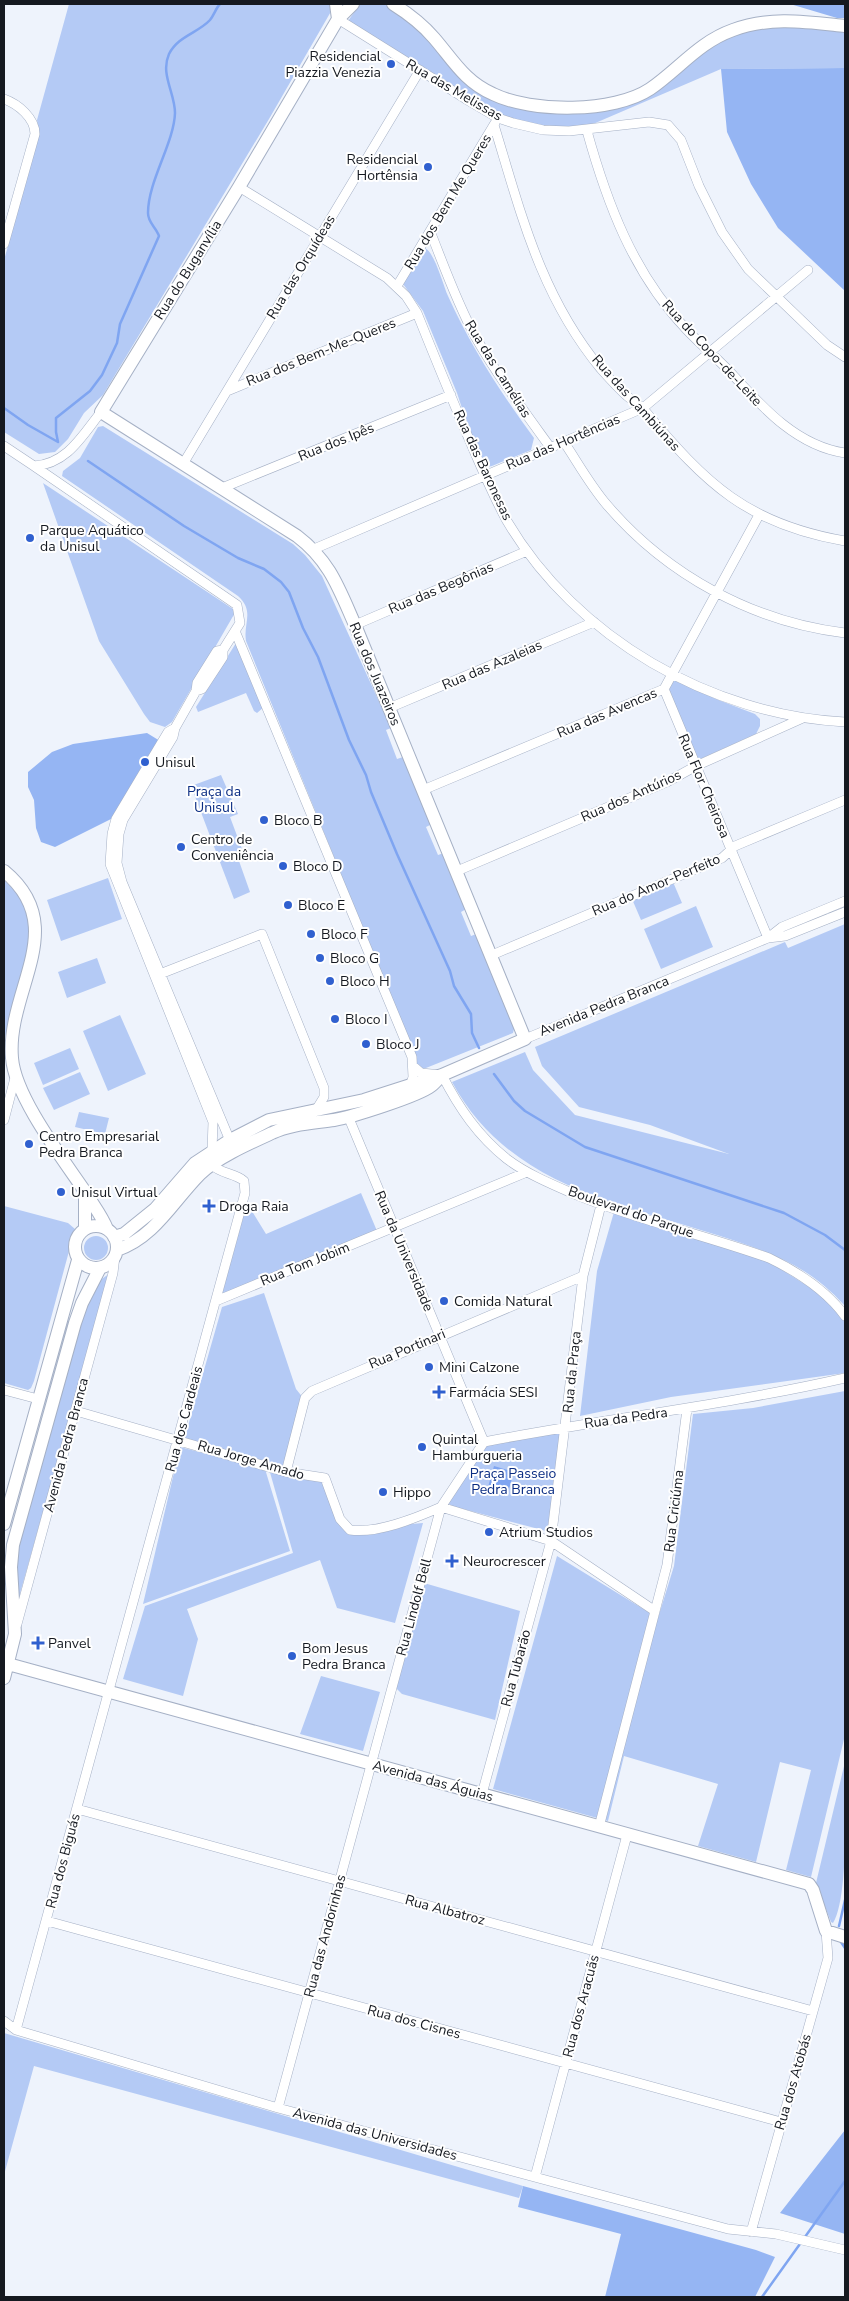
<svg xmlns="http://www.w3.org/2000/svg" width="849" height="2301" font-family="'Nunito Sans',sans-serif">
	<style>
		.green { fill: #b4caf5 }
		.forest { fill: #95b5f3 }
		.water { fill: #7fa5f1 }
		.lines { fill: none; stroke-linecap: round; stroke-linejoin: round }
		.stream { stroke: #7fa5f1; stroke-width: 2.5 }
		.street-casing { stroke: #a5b0c5; stroke-width: 10 }
		.secondary-casing { stroke: #a5b0c5; stroke-width: 14 }
		.street { stroke: #fff; stroke-width: 9 }
		.secondary { stroke: #fff; stroke-width: 12 }
		.poi-dot { fill: #3060cf; stroke: #fff; stroke-width: 2 }
		.labels { text-anchor: middle; dominant-baseline: central; stroke-width: 4; stroke-linejoin: round; paint-order: stroke }
		.poi-label { font-size: 14px; fill: #151920; stroke: #fff; text-anchor: start }
		.street-label { font-size: 14px; fill: #151920; stroke: #fff }
		.park-label { font-size: 14px; fill: #0b2d83; stroke: #fff }
	</style>
	<rect width="100%" height="100%" fill="#eef3fc"/>
	<path class="green" d="M 69,4 L 331,4 L 333,8 L 269,119 L 103,395 L 84,413 L 68,439 L 55,452 L 39,454 L 4,432 L 4,260 L 39,135 L 37,120 Z
		M 360,4 L 384,4 L 411,20 L 491,98 L 613,107 L 735,33 L 771,25 L 845,30 L 845,68 L 721,69 L 586,127 L 558,127 L 526,123 L 500,114 L 348,21 Z
		M 425,248 C 435,253 443,285 448,296 C 471,347 501,393 534,438 L 531,450 L 492,466 L 487,467 L 480,463 L 457,393 L 423,311 L 403,284 L 422,250 Z
		M 103,426 L 293,544 L 305,555 L 322,576 L 391,728 L 386,730 L 397,759 L 403,757 L 432,824 L 426,827 L 438,855 L 444,853 L 468,908 L 461,912 L 471,936 L 479,933 L 514,1029 L 513,1033 L 421,1070 L 416,1068 L 415,1056 L 246,641 C 243,622 255,612 238,596 L 62,476 L 63,471 L 80,458 L 98,427 Z
		M 43,483 L 236,611 L 172,722 L 165,727 L 150,722 L 144,714 L 99,641 Z
		M 236,643 L 264,707 L 257,713 L 254,711 L 246,693 L 198,712 L 196,707 Z
		M 674,680 L 716,699 L 755,714 L 760,719 L 760,726 L 756,734 L 698,760 L 669,689 Z
		M 221,775 L 238,814 L 230,817 L 245,857 L 239,861 L 250,892 L 234,899 L 191,786 Z
		M 108,878 L 122,919 L 61,941 L 47,900 Z
		M 4,880 L 17,893 L 28,913 L 30,939 L 4,1042 Z
		M 673,882 L 682,903 L 641,920 L 632,899 Z
		M 696,906 L 713,947 L 661,969 L 644,929 Z
		M 845,924 L 845,1306 C 807,1264 769,1252 717,1235 C 616,1203 507,1184 452,1082 L 525,1052 L 533,1070 L 575,1115 L 729,1154 L 650,1125 L 579,1107 L 542,1066 L 535,1047 L 785,942 L 788,948 Z
		M 97,958 L 106,983 L 67,998 L 58,972 Z
		M 120,1015 L 146,1074 L 108,1091 L 83,1031 Z
		M 70,1048 L 79,1069 L 43,1085 L 34,1063 Z
		M 80,1072 L 90,1094 L 54,1110 L 43,1088 Z
		M 79,1112 L 109,1118 L 105,1134 L 75,1127 Z
		M 361,1193 L 377,1231 L 222,1294 L 247,1203 L 266,1234 Z
		M 4,1206 L 68,1223 L 75,1229 L 34,1381 L 31,1388 L 28,1390 L 4,1383 Z
		M 614,1212 L 768,1261 L 817,1292 L 845,1321 L 845,1373 L 671,1397 L 580,1416 L 597,1271 Z
		M84 1248a12 12 0 1 1 24 0a12 12 0 1 1-24 0Z
		M 110,1273 L 21,1590 L 18,1602 L 18,1545 L 84,1307 L 95,1284 Z
		M 264,1293 L 296,1389 L 304,1399 L 285,1470 L 184,1440 L 222,1307 Z
		M 845,1391 L 845,1735 L 811,1877 L 786,1870 L 811,1770 L 780,1762 L 756,1862 L 698,1846 L 718,1784 L 624,1756 L 608,1821 L 493,1789 L 557,1556 L 658,1618 L 674,1566 L 693,1414 L 753,1408 Z
		M 561,1430 L 549,1527 L 546,1531 L 452,1506 L 448,1503 L 486,1446 Z
		M 180,1447 L 265,1469 L 290,1551 L 143,1604 Z
		M 269,1469 L 323,1480 L 344,1530 L 423,1523 L 395,1623 L 337,1608 L 320,1560 L 187,1609 L 198,1639 L 183,1696 L 123,1679 L 145,1606 L 293,1553 Z
		M 424,1583 L 520,1611 L 495,1720 L 402,1694 L 395,1687 Z
		M 321,1676 L 380,1692 L 363,1751 L 300,1734 Z
		M 845,1762 C 845,1797 849,1898 833,1923 L 831,1922 L 816,1883 Z
		M 4,2033 L 523,2186 L 519,2198 L 34,2066 L 4,2175 Z"/>
	<path class="forest" d="M 790,4 L 845,4 L 845,18 L 837,18 Z
		M 845,68 L 845,291 L 778,228 L 751,184 L 727,132 L 721,69 Z
		M 147,733 L 160,741 L 115,817 L 55,847 L 41,842 L 36,828 L 34,800 L 28,787 L 28,772 L 52,752 L 73,744 Z
		M 845,2130 L 845,2234 L 780,2213 Z
		M 523,2186 L 756,2250 L 775,2257 L 755,2297 L 605,2297 L 621,2234 L 518,2207 Z"/>
	<path class="water" d="M 494,1466 L 514,1472 L 508,1492 L 488,1487 Z"/>
	<g class="lines">
		<path class="stream" d="M 4,408 L 28,425 L 58,442
			M 58,442 L 56,432 L 56,418 L 90,391 L 102,375 L 117,343 L 120,324 L 159,236 C 156,227 148,223 148,213 C 148,181 174,143 175,113 C 175,93 160,74 169,54 C 178,36 198,33 210,20 C 214,15 216,8 220,4
			M 88,461 L 184,526 L 238,558 L 264,569 L 281,582 L 289,592 L 303,628 L 318,657 L 349,740 L 366,775 L 371,792 L 397,854 L 450,971 L 454,986 L 471,1014 L 472,1033 L 479,1048
			M 494,1074 L 514,1101 L 525,1111 L 585,1147 L 784,1213 L 825,1235 L 845,1250
			M 839,1926 L 845,1900
			M 841,1942 L 845,1948
			M 762,2297 L 845,2181"/>
		<defs>
			<path id="street" d="M 338,19 L 469,101 L 498,118 L 513,123 L 543,130 L 569,131 L 649,122 L 668,125 L 681,140 L 699,186 L 722,232 L 748,269 L 827,345 L 845,357
				M 4,99 C 18,104 35,118 35,134 L 4,244
				M 494,125 C 521,213 540,295 601,369 C 609,378 618,388 627,396 C 633,401 640,405 645,411 C 706,484 747,524 845,541
				M 587,131 C 607,203 633,273 686,329 C 701,345 717,358 732,374 C 763,408 797,446 845,453
				M 239,187 L 387,278 L 406,296 L 417,313 C 433,353 449,392 466,432 C 479,462 491,492 507,521 C 576,638 711,715 845,722
				M 430,231 C 444,266 457,303 475,336 C 497,375 524,411 550,447
				M 397,286 L 495,123
				M 227,391 L 417,313
				M 564,442 C 578,463 590,485 607,505 C 667,575 753,622 845,633
				M 4,446 L 34,466 C 67,464 82,436 101,412
				M 183,464 L 420,70
				M 34,466 L 237,605 L 240,623 L 223,650 L 223,657 L 202,689 L 196,691
				M 222,488 L 451,395
				M 314,549 L 643,408 L 808,270
				M 355,625 L 527,551
				M 235,631 L 412,1057 L 413,1077 L 411,1084
				M 223,650 L 217,651 L 197,683 L 196,691 L 175,728 L 173,737 L 123,820 L 119,834 L 117,863 L 122,882 L 231,1143
				M 664,689 L 768,938
				M 389,708 L 594,622
				M 175,728 L 168,732 L 116,819 L 112,834 L 110,864 L 213,1122 L 212,1151
				M 423,790 L 664,689 L 759,515
				M 457,871 L 667,782 L 696,766 L 803,718
				M 768,938 L 782,927 L 845,901
				M 492,955 L 722,858 L 735,846 L 845,800
				M 160,974 L 262,934 L 324,1088 L 324,1097 L 316,1110
				M 525,1039 L 768,938 L 785,936 L 845,912
				M 413,1066 L 421,1073 L 442,1075 C 459,1108 478,1136 507,1159 C 527,1174 551,1184 574,1194 C 637,1220 705,1235 769,1258 C 798,1272 826,1290 845,1316
				M 348,1116 L 484,1442
				M 4,1120 L 15,1078
				M 216,1301 L 527,1172
				M 4,1390 L 38,1399
				M 76,1411 L 286,1472 L 325,1478 L 340,1519 L 350,1530 C 377,1534 416,1518 441,1507
				M 286,1472 L 305,1398 L 312,1391 L 583,1276
				M 441,1507 L 551,1541 L 655,1611
				M 17,1624 L 113,1273 L 115,1256
				M 482,1794 L 551,1541 L 583,1276 L 601,1205
				M 77,1809 L 813,2011
				M 599,1827 L 667,1565 L 687,1409
				M 47,1921 L 781,2122
				M 4,2021 L 16,2030 L 278,2108 L 728,2229 L 776,2234 L 845,2250
				M 16,2030 L 245,1193 L 244,1181 C 235,1173 221,1174 212,1165
				M 278,2108 L 441,1507 L 484,1442 C 604,1419 726,1405 845,1378
				M 535,2177 L 627,1835
				M 751,2232 L 828,1958 L 826,1931"/>
			<path id="secondary" d="M 336,4 L 338,19
				M 393,4 C 409,14 422,24 434,38 C 453,60 465,82 493,94 C 532,113 614,113 650,89 C 679,69 699,42 733,30 C 771,16 807,22 845,26
				M 4,871 C 72,927 6,990 12,1058 C 15,1097 63,1159 86,1193 C 93,1205 102,1216 107,1229
				M 85,1192 L 85,1228
				M75 1247a21 21 0 1 1 42 0a21 21 0 1 1-42 0Z
				M 114,1237 L 124,1234 L 155,1209 L 195,1163 L 230,1140 L 269,1120 L 364,1100 L 442,1075 L 525,1039 L 355,625 C 339,589 330,561 297,536 L 101,412 L 239,187 L 338,19 L 353,4
				M 117,1250 C 155,1237 173,1201 200,1174 C 216,1158 250,1143 272,1133 C 290,1124 314,1123 334,1120 C 352,1117 418,1096 431,1086 C 435,1083 438,1079 442,1075
				M 4,1524 L 78,1260
				M 8,1664 L 809,1884 L 813,1890 L 826,1931 L 845,1937
				M 4,1678 L 15,1634 L 11,1567 L 13,1545 L 75,1323 L 82,1303 L 100,1268"/>
		</defs>
		<use href="#street" class="street-casing"/>
		<use href="#secondary" class="secondary-casing"/>
		<use href="#street" class="street"/>
		<use href="#secondary" class="secondary"/>
	</g>
	<g class="poi-dot">
		<circle cx="391" cy="64" r="5"/>
		<circle cx="428" cy="167" r="5"/>
		<circle cx="30" cy="538" r="5"/>
		<circle cx="145" cy="762" r="5"/>
		<circle cx="264" cy="820" r="5"/>
		<circle cx="181" cy="847" r="5"/>
		<circle cx="283" cy="866" r="5"/>
		<circle cx="288" cy="905" r="5"/>
		<circle cx="311" cy="934" r="5"/>
		<circle cx="320" cy="958" r="5"/>
		<circle cx="330" cy="981" r="5"/>
		<circle cx="335" cy="1019" r="5"/>
		<circle cx="366" cy="1044" r="5"/>
		<circle cx="29" cy="1144" r="5"/>
		<circle cx="61" cy="1192" r="5"/>
		<path d="M206.5 1198.5h5v5h5v5h-5v5h-5v-5h-5v-5h5z"/>
		<circle cx="444" cy="1301" r="5"/>
		<circle cx="429" cy="1367" r="5"/>
		<path d="M436.5 1384.5h5v5h5v5h-5v5h-5v-5h-5v-5h5z"/>
		<circle cx="422" cy="1447" r="5"/>
		<circle cx="383" cy="1492" r="5"/>
		<circle cx="489" cy="1532" r="5"/>
		<path d="M449.5 1553.5h5v5h5v5h-5v5h-5v-5h-5v-5h5z"/>
		<path d="M35.5 1635.5h5v5h5v5h-5v5h-5v-5h-5v-5h5z"/>
		<circle cx="292" cy="1656" r="5"/>
	</g>
	<g class="labels">
		<g class="poi-label">
			<text x="381" y="56" text-anchor="end">Residencial<tspan x="381" dy="16">Piazzia Venezia</tspan></text>
			<text x="418" y="159" text-anchor="end">Residencial<tspan x="418" dy="16">Hortênsia</tspan></text>
			<text x="40" y="530">Parque Aquático<tspan x="40" dy="16">da Unisul</tspan></text>
			<text x="155" y="762">Unisul</text>
			<text x="274" y="820">Bloco B</text>
			<text x="191" y="839">Centro de<tspan x="191" dy="16">Conveniência</tspan></text>
			<text x="293" y="866">Bloco D</text>
			<text x="298" y="905">Bloco E</text>
			<text x="321" y="934">Bloco F</text>
			<text x="330" y="958">Bloco G</text>
			<text x="340" y="981">Bloco H</text>
			<text x="345" y="1019">Bloco I</text>
			<text x="376" y="1044">Bloco J</text>
			<text x="39" y="1136">Centro Empresarial<tspan x="39" dy="16">Pedra Branca</tspan></text>
			<text x="71" y="1192">Unisul Virtual</text>
			<text x="219" y="1206">Droga Raia</text>
			<text x="454" y="1301">Comida Natural</text>
			<text x="439" y="1367">Mini Calzone</text>
			<text x="449" y="1392">Farmácia SESI</text>
			<text x="432" y="1439">Quintal<tspan x="432" dy="16">Hamburgueria</tspan></text>
			<text x="393" y="1492">Hippo</text>
			<text x="499" y="1532">Atrium Studios</text>
			<text x="463" y="1561">Neurocrescer</text>
			<text x="48" y="1643">Panvel</text>
			<text x="302" y="1648">Bom Jesus<tspan x="302" dy="16">Pedra Branca</tspan></text>
		</g>
		<g class="street-label">
			<text transform="translate(454 90) rotate(30)">Rua das Melissas</text>
			<text transform="translate(448 202) rotate(-59)">Rua dos Bem Me Queres</text>
			<text transform="translate(301 267) rotate(-59)">Rua das Orquídeas</text>
			<text transform="translate(188 270) rotate(-58)">Rua do Buganvília</text>
			<text transform="translate(321 352) rotate(-22)">Rua dos Bem-Me-Queres</text>
			<text transform="translate(712 353) rotate(47)">Rua do Copo-de-Leite</text>
			<text transform="translate(498 369) rotate(58)">Rua das Camélias</text>
			<text transform="translate(636 403) rotate(48)">Rua das Cambiúnas</text>
			<text transform="translate(336 442) rotate(-22)">Rua dos Ipês</text>
			<text transform="translate(563 442) rotate(-23)">Rua das Hortências</text>
			<text transform="translate(483 465) rotate(65)">Rua das Baronesas</text>
			<text transform="translate(441 588) rotate(-23)">Rua das Begônias</text>
			<text transform="translate(492 665) rotate(-23)">Rua das Azaleias</text>
			<text transform="translate(375 674) rotate(67)">Rua dos Juazeiros</text>
			<text transform="translate(607 713) rotate(-23)">Rua das Avencas</text>
			<text transform="translate(704 786) rotate(67)">Rua Flor Cheirosa</text>
			<text transform="translate(631 796) rotate(-24)">Rua dos Antúrios</text>
			<text transform="translate(656 885) rotate(-23)">Rua do Amor-Perfeito</text>
			<text transform="translate(604 1006) rotate(-22)">Avenida Pedra Branca</text>
			<text transform="translate(631 1212) rotate(19)">Boulevard do Parque</text>
			<text transform="translate(404 1251) rotate(67)">Rua da Universidade</text>
			<text transform="translate(305 1264) rotate(-22)">Rua Tom Jobim</text>
			<text transform="translate(407 1349) rotate(-23)">Rua Portinari</text>
			<text transform="translate(572 1372) rotate(-84)">Rua da Praça</text>
			<text transform="translate(626 1418) rotate(-8)">Rua da Pedra</text>
			<text transform="translate(184 1419) rotate(-75)">Rua dos Cardeais</text>
			<text transform="translate(66 1445) rotate(-75)">Avenida Pedra Branca</text>
			<text transform="translate(251 1460) rotate(16)">Rua Jorge Amado</text>
			<text transform="translate(674 1511) rotate(-83)">Rua Criciúma</text>
			<text transform="translate(414 1607) rotate(-75)">Rua Lindolf Bell</text>
			<text transform="translate(516 1668) rotate(-75)">Rua Tubarão</text>
			<text transform="translate(433 1781) rotate(15)">Avenida das Águias</text>
			<text transform="translate(63 1861) rotate(-75)">Rua dos Biguás</text>
			<text transform="translate(445 1910) rotate(15)">Rua Albatroz</text>
			<text transform="translate(325 1936) rotate(-75)">Rua das Andorinhas</text>
			<text transform="translate(581 2006) rotate(-75)">Rua dos Aracuãs</text>
			<text transform="translate(414 2022) rotate(15)">Rua dos Cisnes</text>
			<text transform="translate(793 2082) rotate(-74)">Rua dos Atobás</text>
			<text transform="translate(375 2134) rotate(15)">Avenida das Universidades</text>
		</g>
		<g class="park-label">
			<text x="214" y="791">Praça da<tspan x="214" dy="16">Unisul</tspan></text>
			<text x="513" y="1473">Praça Passeio<tspan x="513" dy="16">Pedra Branca</tspan></text>
		</g>
	</g>
	<rect width="849" height="2301" fill="none" stroke="#151920" stroke-width="10"/>
</svg>
